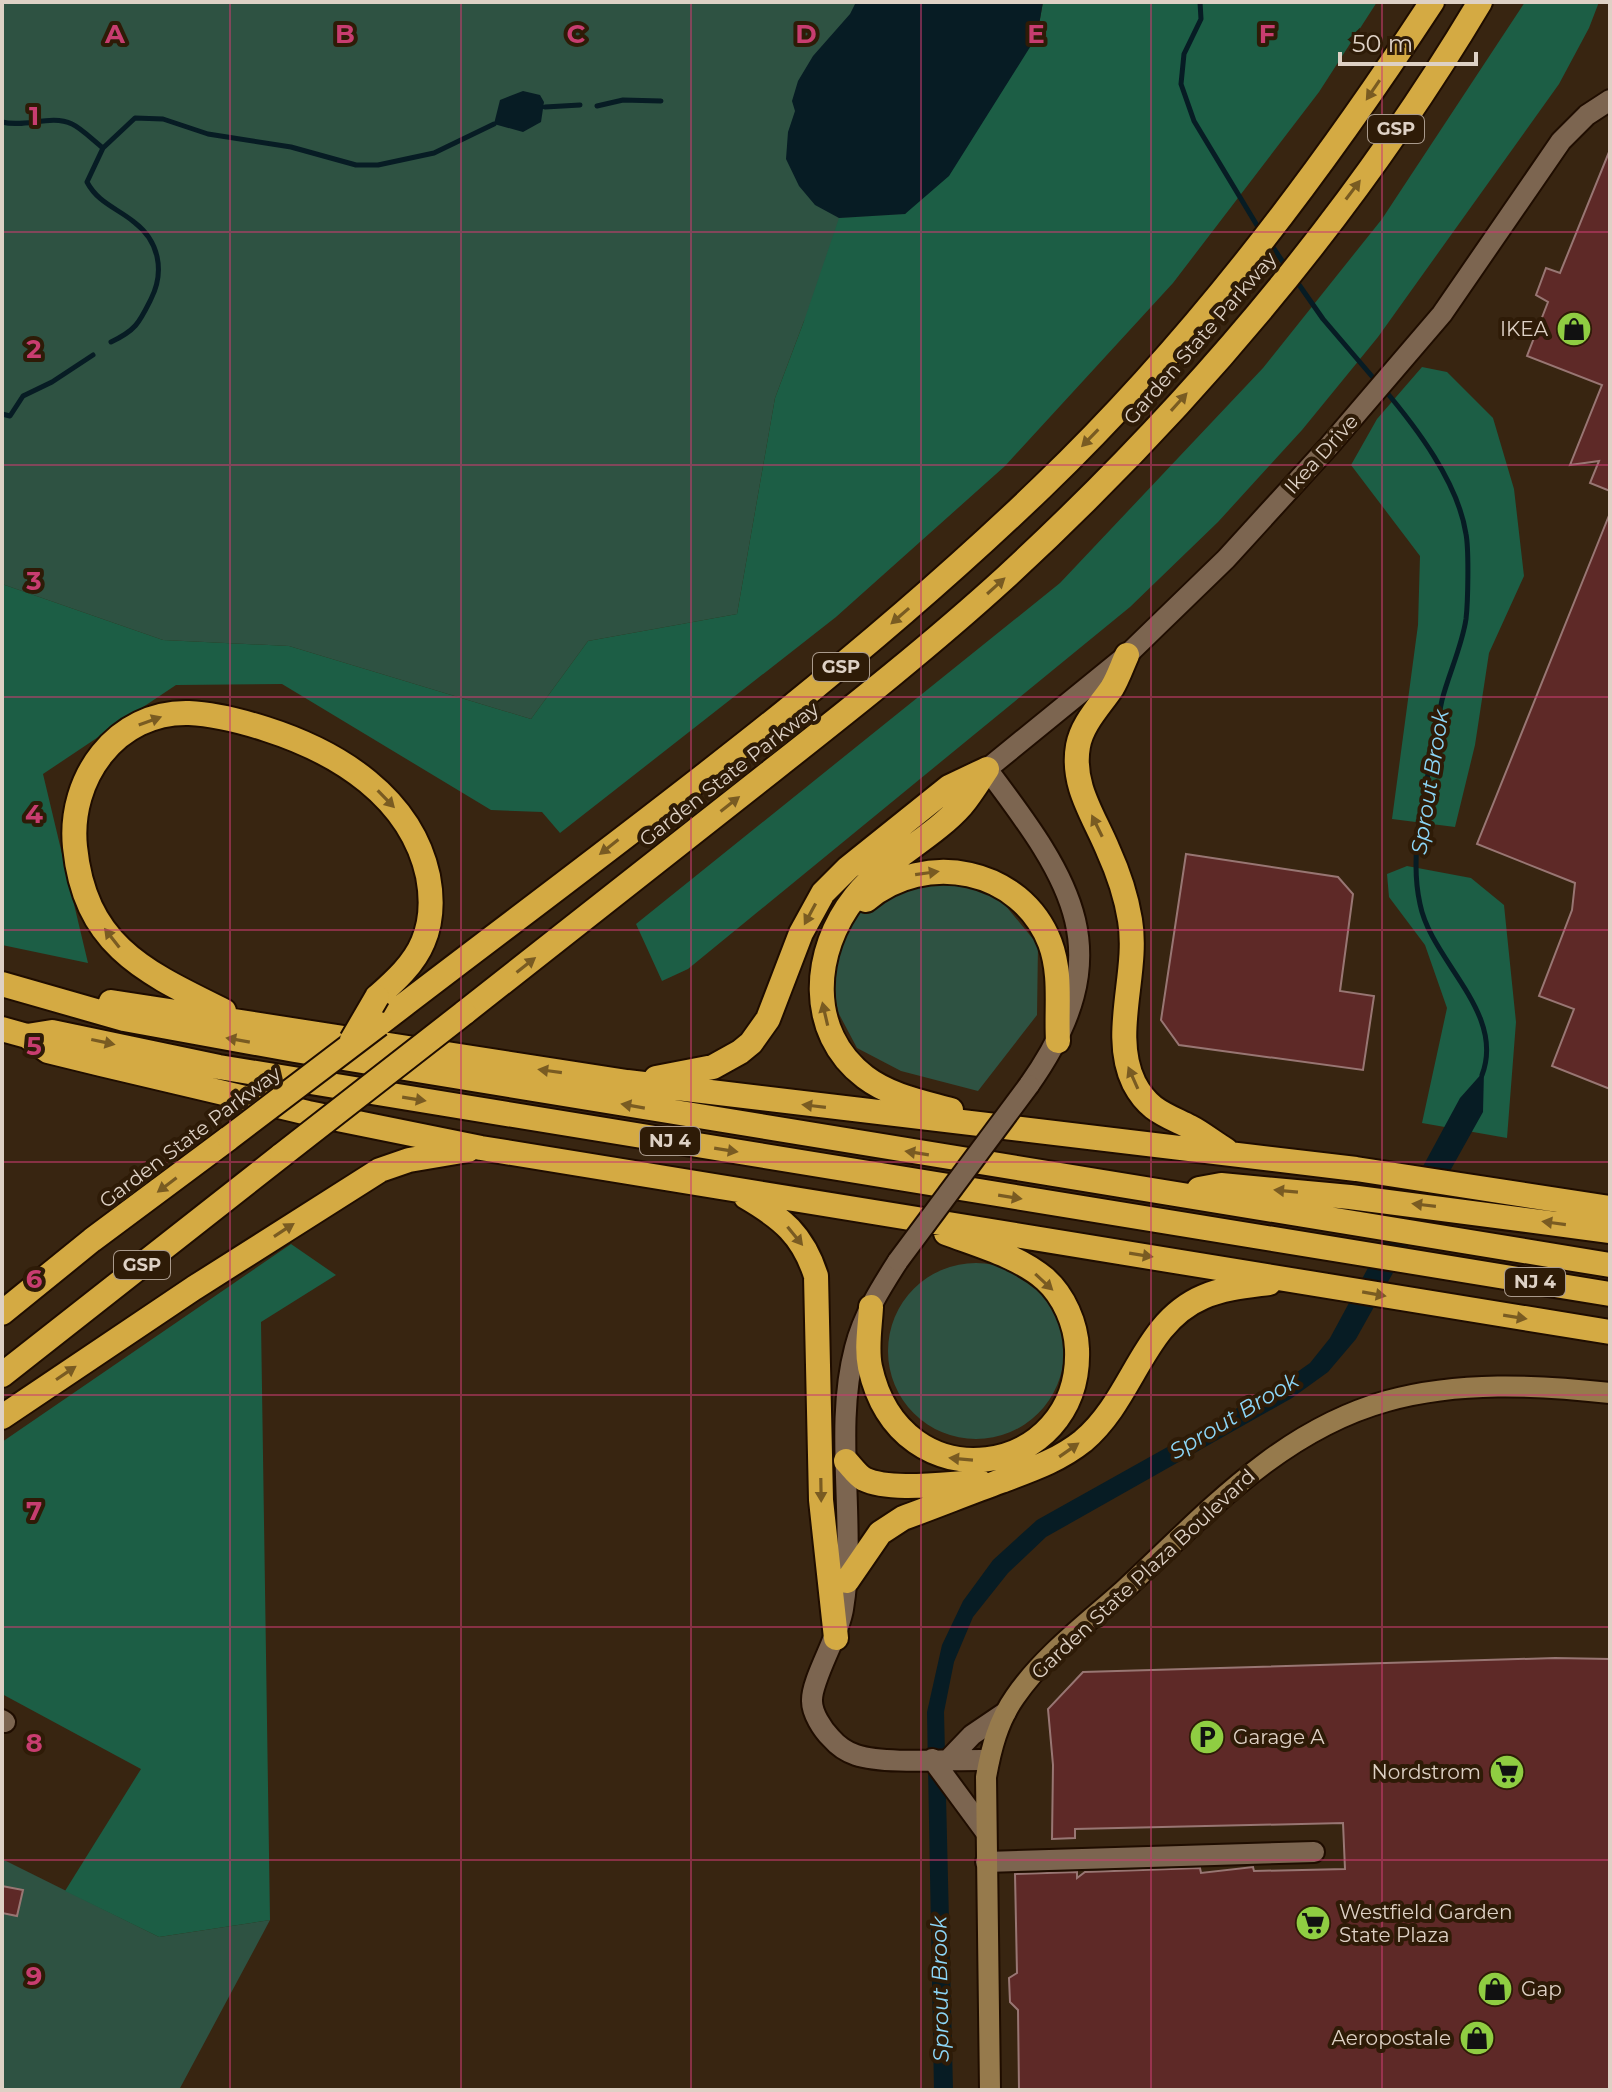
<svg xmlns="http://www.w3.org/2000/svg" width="1612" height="2092" font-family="Montserrat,sans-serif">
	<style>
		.green { fill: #2e5242 }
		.forest { fill: #1c5e45 }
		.water { fill: #071c24 }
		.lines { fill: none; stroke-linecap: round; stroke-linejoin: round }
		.stream { stroke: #071c24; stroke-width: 5 }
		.building { fill: #5e2927; stroke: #987673; stroke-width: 2 }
		.street-casing { stroke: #1f0d00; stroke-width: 24 }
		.secondary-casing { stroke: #1f0d00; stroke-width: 24 }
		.highway-casing { stroke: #1f0d00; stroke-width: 28 }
		.street { stroke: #7c6550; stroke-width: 20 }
		.secondary { stroke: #967a4c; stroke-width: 20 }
		.highway { stroke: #d4aa43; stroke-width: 24 }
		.street-bridge-casing { stroke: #1f0d00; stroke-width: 24; stroke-linecap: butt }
		.highway-bridge-casing { stroke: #1f0d00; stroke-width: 28; stroke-linecap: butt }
		.street-bridge { stroke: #7c6550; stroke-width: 20 }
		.highway-bridge { stroke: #d4aa43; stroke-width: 24 }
		.oneway { fill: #795b22 }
		.grid { fill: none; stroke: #c83d70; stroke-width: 2; stroke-opacity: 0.55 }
		.labels { text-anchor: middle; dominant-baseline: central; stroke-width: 8; stroke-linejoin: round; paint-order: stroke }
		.shield { fill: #2e1b07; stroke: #a99a8c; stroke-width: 2 }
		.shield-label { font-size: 18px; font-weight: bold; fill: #ded1c5 }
		.poi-label { font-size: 20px; fill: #ded1c5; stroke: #2e1b07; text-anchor: end }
		.street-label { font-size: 20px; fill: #ded1c5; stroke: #2e1b07 }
		.water-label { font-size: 22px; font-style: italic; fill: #8cd6f7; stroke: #2e1b07 }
		.grid-label { font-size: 26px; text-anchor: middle; font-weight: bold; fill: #c83d70; stroke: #2e1b07; stroke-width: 8; stroke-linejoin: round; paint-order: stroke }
	</style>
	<rect width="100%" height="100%" fill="#382511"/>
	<path class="green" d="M 2,2 L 1043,2 L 905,214 L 804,321 L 775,398 L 737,614 L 588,641 L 531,719 L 289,646 L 163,640 L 2,584 Z
		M 948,877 L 1000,899 L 1038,945 L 1037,1015 L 978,1091 L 901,1071 L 857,1048 L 839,1014 L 829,975 L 841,930 L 884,892 Z
		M888 1351a88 88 0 1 1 176 0a88 88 0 1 1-176 0Z
		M 2,1859 L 159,1937 L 270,1920 L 179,2090 L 2,2090 Z"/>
	<path class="forest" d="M 1043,2 L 1377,2 L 1319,92 L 1173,283 L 1005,466 L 836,617 L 560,833 L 542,812 L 491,810 L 282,684 L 176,685 L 43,774 L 88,963 L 2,945 L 2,584 L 163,640 L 289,646 L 531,719 L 588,641 L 737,614 L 775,398 L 804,321 L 839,218 L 905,214 L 1037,36 Z
		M 1525,2 L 1599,2 L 1589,28 L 1559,84 L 1378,337 L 1302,430 L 1218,522 L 1130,607 L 688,969 L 662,981 L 636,924 L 1060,583 L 1263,368 L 1382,219 Z
		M 1422,367 L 1447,372 L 1493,418 L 1514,489 L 1524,576 L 1489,653 L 1475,745 L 1455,827 L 1392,819 L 1418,625 L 1420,556 L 1351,465 L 1377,419 Z
		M 1407,866 L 1471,878 L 1504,905 L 1516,1022 L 1507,1138 L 1422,1123 L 1447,1008 L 1425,945 L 1389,897 L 1387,874 Z
		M 291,1244 L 336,1275 L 261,1322 L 270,1920 L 159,1937 L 65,1891 L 141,1769 L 2,1694 L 2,1442 Z"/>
	<path class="water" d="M 856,2 L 1043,2 L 1037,36 L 949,176 L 905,214 L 839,218 L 815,205 L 799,186 L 786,159 L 788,132 L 795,111 L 792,101 L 798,81 L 813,56 L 850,14 Z
		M 523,91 L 540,95 L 544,102 L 541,122 L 523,132 L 494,124 L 500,100 Z
		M 1484,1071 L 1483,1112 L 1356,1339 L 1328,1372 L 1292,1398 L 1046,1537 L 1008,1573 L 973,1617 L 954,1662 L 944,1712 L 953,2090 L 934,2090 L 927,1712 L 942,1645 L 963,1601 L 993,1560 L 1037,1520 L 1280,1384 L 1310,1363 L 1330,1338 L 1460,1098 Z"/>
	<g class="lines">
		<path class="stream" d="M 1200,2 L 1201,19 L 1184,54 L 1181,84 L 1194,121 L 1261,232
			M 597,106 L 623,100 L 661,101
			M 545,107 L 580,105
			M 2,122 C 25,128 51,114 72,124 C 81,128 94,141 103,148
			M 1270,243 L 1287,268
			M 1295,279 L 1323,319 L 1376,381
			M 111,342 C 136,330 139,323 151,299 C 165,271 159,241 134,222 C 117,208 98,203 87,182 L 103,148 L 135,118 L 163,119 L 208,134 L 291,147 L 356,165 L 378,165 L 434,153 L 494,124
			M 1383,388 C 1416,427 1458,482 1466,534 C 1469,550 1468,602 1466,619 C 1462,646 1449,673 1442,700 C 1436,728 1432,756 1426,784 C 1419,823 1411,864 1420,904 C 1431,961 1506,1012 1482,1075
			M 2,414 L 10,416 L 23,396 L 52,382 L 93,355"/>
	</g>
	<path class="building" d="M 1609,152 L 1610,152 L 1610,491 L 1590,483 L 1599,461 L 1570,465 L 1602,385 L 1527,356 L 1548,302 L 1536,295 L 1546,268 L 1560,273 Z
		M 1610,513 L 1610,1089 L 1552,1066 L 1574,1009 L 1539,996 L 1572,910 L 1575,883 L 1477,844 Z
		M 1186,854 L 1338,877 L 1353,894 L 1340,991 L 1374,996 L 1363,1070 L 1179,1045 L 1161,1020 Z
		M 1555,1658 L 1610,1659 L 1610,2090 L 1019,2090 L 1018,2010 L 1010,2002 L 1009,1978 L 1017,1973 L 1015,1874 L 1077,1872 L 1077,1878 L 1085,1872 L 1200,1868 L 1201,1873 L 1253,1867 L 1254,1871 L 1345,1869 L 1343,1823 L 1075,1829 L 1075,1838 L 1052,1839 L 1053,1765 L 1048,1709 L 1083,1672 Z
		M 2,1886 L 23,1890 L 17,1916 L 2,1913 Z"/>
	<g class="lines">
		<defs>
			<path id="street" d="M 1029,1085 C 1122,953 1073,883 987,769 L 1127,655 L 1226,559 L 1329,446 L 1442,314 L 1561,141 L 1587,115 L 1610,100
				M 898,1261 C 880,1289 863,1316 855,1348 C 833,1431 857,1524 843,1609 C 839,1636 811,1680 812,1701 C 812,1713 822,1729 831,1738 C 837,1745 847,1752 856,1755 C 886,1765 955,1759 989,1760
				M 2,1720 L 5,1722
				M 932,1759 L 985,1831
				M 949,1759 L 972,1735 L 1006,1712
				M 986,1862 L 1314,1852"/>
			<path id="secondary" d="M 990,2090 L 986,1777 C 991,1749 998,1721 1015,1697 C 1043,1656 1086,1624 1123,1591 C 1203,1517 1278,1431 1387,1401 C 1459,1381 1536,1385 1610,1393"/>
			<path id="highway" d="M 1127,655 C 1122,666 1118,678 1112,688 C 1099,707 1082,724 1078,746 C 1071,785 1094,816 1108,850 C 1118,872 1126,895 1130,920 C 1139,973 1110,1034 1134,1083 C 1148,1110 1164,1114 1190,1127 C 1202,1133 1214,1143 1226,1150
				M 866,900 C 925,850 1021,868 1050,943 C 1062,975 1056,1008 1058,1041
				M 2,984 L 124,1019 L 295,1050 L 1610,1265
				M 111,1002 L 627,1082 L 1356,1169 L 1610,1208
				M 224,1011 C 145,972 85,946 75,847 C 68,779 116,711 189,713 C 215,714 241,721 266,729 C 338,752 411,797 428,876 C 432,897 432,921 423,942 C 414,964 395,981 377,997
				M 464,1013 C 561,937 658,861 755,784 C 840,717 926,650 1006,577 C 1188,409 1353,215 1480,2
				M 379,1024 C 604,851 837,685 1042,487 C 1192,343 1318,176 1432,2
				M 2,1029 L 27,1036 L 48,1051 L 101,1064 L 308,1113 L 481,1148 L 1610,1332
				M 27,1036 L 52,1032 L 219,1067 L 1610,1294
				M 656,1078 L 713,1067 L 740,1052 L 751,1043 L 768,1019 L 801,933 L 823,893 L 848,868 L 949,787 L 985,770
				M 951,1110 C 922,1102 890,1096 865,1077 C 806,1032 812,951 855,897 C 884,860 932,839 962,805 C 971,794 979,781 987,769
				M 1199,1189 L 1221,1185 L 1350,1197 L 1610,1231
				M 746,1197 C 782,1218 803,1235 816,1276 L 821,1500 L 836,1638
				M 871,1307 C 870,1327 866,1348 870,1367 C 901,1508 1082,1478 1077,1349 C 1076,1324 1064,1296 1045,1279 C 1018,1256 978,1245 946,1233
				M 2,1313 L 92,1240 L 229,1138
				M 2,1375 L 282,1155
				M 2,1417 L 194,1288 L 380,1170 L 409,1160 L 468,1150
				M 846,1461 C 852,1467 857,1475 864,1479 C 891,1492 949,1483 980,1482
				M 847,1581 L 880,1533 L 903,1518 C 936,1506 968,1493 1001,1481 C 1030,1470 1058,1461 1083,1441 C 1134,1398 1142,1323 1203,1297 C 1224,1288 1247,1286 1269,1283"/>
		</defs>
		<use href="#street" class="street-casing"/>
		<use href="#secondary" class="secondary-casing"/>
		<use href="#highway" class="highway-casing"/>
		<use href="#street" class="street"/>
		<use href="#secondary" class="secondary"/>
		<use href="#highway" class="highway"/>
		<defs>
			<path id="street-bridge" d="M 898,1261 L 1029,1085"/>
			<path id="highway-bridge" d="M 352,1040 L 377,997
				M 229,1138 L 379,1024
				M 282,1155 L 464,1013"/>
		</defs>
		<use href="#street-bridge" class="street-bridge-casing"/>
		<use href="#highway-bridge" class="highway-bridge-casing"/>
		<use href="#street-bridge" class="street-bridge"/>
		<use href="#highway-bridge" class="highway-bridge"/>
	</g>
	<defs><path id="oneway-solid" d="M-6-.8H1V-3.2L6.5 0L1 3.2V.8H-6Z" transform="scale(2)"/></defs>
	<g class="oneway">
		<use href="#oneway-solid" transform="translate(1373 90) rotate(124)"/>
		<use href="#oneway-solid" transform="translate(1353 190) rotate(-53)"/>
		<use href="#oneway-solid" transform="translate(1179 402) rotate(-48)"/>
		<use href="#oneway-solid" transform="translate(1090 438) rotate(134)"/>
		<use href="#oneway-solid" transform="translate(996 586) rotate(-42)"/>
		<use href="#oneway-solid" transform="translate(900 616) rotate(139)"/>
		<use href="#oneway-solid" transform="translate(150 721) rotate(-20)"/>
		<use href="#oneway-solid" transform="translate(386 799) rotate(46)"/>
		<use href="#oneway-solid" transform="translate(730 804) rotate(-38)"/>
		<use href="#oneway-solid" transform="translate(1097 826) rotate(-116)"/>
		<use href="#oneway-solid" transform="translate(609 847) rotate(142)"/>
		<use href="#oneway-solid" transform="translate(927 873) rotate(-8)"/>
		<use href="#oneway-solid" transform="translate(810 914) rotate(118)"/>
		<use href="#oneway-solid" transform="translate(112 938) rotate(-128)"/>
		<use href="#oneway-solid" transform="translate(526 965) rotate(-38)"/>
		<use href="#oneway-solid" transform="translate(825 1014) rotate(-103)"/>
		<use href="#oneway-solid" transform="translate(238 1040) rotate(-170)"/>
		<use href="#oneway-solid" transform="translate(103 1042) rotate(12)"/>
		<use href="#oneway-solid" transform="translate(550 1071) rotate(-172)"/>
		<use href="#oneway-solid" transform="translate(1133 1078) rotate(-114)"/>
		<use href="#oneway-solid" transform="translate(414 1099) rotate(9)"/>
		<use href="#oneway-solid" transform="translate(633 1106) rotate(-170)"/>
		<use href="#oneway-solid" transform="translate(814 1106) rotate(-173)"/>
		<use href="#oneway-solid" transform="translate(726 1150) rotate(9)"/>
		<use href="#oneway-solid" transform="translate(917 1153) rotate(-171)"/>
		<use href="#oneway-solid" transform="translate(167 1185) rotate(143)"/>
		<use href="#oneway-solid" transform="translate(1286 1191) rotate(-175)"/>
		<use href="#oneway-solid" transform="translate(1010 1197) rotate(9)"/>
		<use href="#oneway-solid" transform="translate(1424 1205) rotate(-173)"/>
		<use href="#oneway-solid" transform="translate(1554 1223) rotate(-172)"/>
		<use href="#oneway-solid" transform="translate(284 1230) rotate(-33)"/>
		<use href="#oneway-solid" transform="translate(795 1236) rotate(51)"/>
		<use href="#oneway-solid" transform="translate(1141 1255) rotate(9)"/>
		<use href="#oneway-solid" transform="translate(1044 1282) rotate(43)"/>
		<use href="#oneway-solid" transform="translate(1374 1294) rotate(10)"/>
		<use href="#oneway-solid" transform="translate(1515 1317) rotate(9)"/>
		<use href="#oneway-solid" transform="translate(66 1373) rotate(-34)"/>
		<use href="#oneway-solid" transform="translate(1069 1450) rotate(-35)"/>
		<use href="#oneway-solid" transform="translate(961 1459) rotate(-175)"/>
		<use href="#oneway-solid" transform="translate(821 1490) rotate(89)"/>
	</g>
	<path class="grid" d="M 230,2 L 230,2090M 461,2 L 461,2090M 691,2 L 691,2090M 921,2 L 921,2090M 1151,2 L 1151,2090M 1382,2 L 1382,2090M 2,232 L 1610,232M 2,465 L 1610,465M 2,697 L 1610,697M 2,930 L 1610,930M 2,1162 L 1610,1162M 2,1395 L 1610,1395M 2,1627 L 1610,1627M 2,1860 L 1610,1860"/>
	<defs>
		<symbol id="shop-disc" viewBox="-11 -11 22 22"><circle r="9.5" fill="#8fcd42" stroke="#2e1b07"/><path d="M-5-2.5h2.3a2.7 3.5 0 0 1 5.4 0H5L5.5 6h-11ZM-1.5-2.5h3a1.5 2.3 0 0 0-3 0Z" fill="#111"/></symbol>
		<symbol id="parking-disc" viewBox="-11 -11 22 22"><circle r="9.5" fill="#8fcd42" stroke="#2e1b07"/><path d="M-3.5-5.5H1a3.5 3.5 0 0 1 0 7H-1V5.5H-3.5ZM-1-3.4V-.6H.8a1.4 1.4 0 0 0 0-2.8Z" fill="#111"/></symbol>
		<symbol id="supermarket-disc" viewBox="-11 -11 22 22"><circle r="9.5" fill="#8fcd42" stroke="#2e1b07"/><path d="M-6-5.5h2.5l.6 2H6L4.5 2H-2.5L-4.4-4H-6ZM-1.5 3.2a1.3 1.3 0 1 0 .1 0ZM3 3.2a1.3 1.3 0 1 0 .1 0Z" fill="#111"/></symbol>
	</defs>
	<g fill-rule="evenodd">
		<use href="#shop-disc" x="1554" y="309" width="40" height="40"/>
		<use href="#parking-disc" x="1187" y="1717" width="40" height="40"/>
		<use href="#supermarket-disc" x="1487" y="1752" width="40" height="40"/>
		<use href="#supermarket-disc" x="1293" y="1903" width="40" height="40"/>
		<use href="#shop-disc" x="1475" y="1969" width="40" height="40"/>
		<use href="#shop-disc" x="1457" y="2018" width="40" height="40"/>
	</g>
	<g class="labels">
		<g class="shield">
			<rect x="1368" y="115" width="56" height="28" rx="6"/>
			<rect x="813" y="653" width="56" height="28" rx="6"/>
			<rect x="640" y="1127" width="60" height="28" rx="6"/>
			<rect x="114" y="1251" width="56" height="28" rx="6"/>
			<rect x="1505" y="1268" width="60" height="28" rx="6"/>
		</g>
		<g class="shield-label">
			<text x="1396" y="129">GSP</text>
			<text x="841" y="667">GSP</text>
			<text x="670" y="1141">NJ 4</text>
			<text x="142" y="1265">GSP</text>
			<text x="1535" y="1282">NJ 4</text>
		</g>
		<g class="poi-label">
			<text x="1548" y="329">IKEA</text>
			<text x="1233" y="1737" text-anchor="start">Garage A</text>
			<text x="1481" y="1772">Nordstrom</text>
			<text x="1339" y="1912" text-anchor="start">Westfield Garden<tspan x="1339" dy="23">State Plaza</tspan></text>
			<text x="1521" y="1989" text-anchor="start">Gap</text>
			<text x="1451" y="2038">Aeropostale</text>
		</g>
		<g class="street-label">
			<text transform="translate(1200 338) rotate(-49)">Garden State Parkway</text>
			<text transform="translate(1321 454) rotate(-48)">Ikea Drive</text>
			<text transform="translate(729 774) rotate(-38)">Garden State Parkway</text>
			<text transform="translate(190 1137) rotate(-37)">Garden State Parkway</text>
			<text transform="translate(1143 1574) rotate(-43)">Garden State Plaza Boulevard</text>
		</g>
		<g class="water-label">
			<text transform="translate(1430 782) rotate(-81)">Sprout Brook</text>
			<text transform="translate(1234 1416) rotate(-31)">Sprout Brook</text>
			<text transform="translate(940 1989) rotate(-91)">Sprout Brook</text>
		</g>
	</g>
	<g class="grid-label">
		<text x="115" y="43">A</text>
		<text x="345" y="43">B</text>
		<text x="576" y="43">C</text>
		<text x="806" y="43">D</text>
		<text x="1036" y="43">E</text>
		<text x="1267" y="43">F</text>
		<text x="34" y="125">1</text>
		<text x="34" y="358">2</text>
		<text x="34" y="590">3</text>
		<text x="34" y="823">4</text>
		<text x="34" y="1055">5</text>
		<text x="34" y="1288">6</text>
		<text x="34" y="1520">7</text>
		<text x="34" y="1752">8</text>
		<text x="34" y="1985">9</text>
	</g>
	<rect width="1612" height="2092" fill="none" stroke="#ded1c5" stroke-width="8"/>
	<path d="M1340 52v12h136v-12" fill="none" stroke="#ded1c5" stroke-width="4"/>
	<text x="1352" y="52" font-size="24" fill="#ded1c5" stroke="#2e1b07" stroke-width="6" paint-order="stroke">50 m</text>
</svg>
